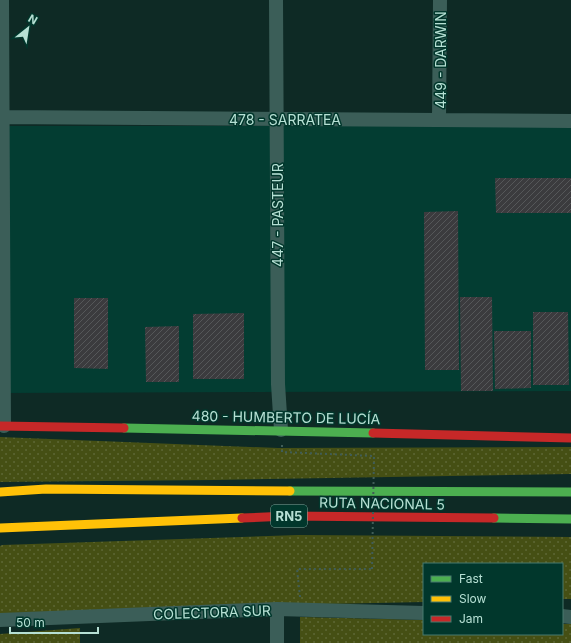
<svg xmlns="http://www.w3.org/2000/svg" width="571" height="643" font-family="Inter,sans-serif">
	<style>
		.built { fill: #033d32 }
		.grass { fill: url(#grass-dots) }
		.building { fill: url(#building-hatch) }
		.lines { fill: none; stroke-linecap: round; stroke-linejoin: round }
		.path { stroke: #405d57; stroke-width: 2; stroke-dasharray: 2 3; stroke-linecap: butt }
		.street { stroke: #3b5e58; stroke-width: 14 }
		.fast { stroke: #4caf50; stroke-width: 9 }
		.slow { stroke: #ffc107; stroke-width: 9 }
		.jam { stroke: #c62828; stroke-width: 9 }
		.path-bridge { stroke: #405d57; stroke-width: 2; stroke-dasharray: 2 3; stroke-linecap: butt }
		.labels { text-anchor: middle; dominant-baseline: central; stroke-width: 3; stroke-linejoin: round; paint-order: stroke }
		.shield { fill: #01372c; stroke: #80ada2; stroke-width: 1 }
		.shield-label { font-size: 13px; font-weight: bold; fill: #b6e0d4 }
		.street-label { font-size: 14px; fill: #b6e0d4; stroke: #01372c }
	</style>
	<defs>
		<pattern id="grass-dots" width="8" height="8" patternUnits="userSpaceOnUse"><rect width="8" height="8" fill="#454f14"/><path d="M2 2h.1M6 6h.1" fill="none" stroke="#5e6835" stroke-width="1.8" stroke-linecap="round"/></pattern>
		<pattern id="building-hatch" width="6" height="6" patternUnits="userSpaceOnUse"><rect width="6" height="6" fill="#3b3b3e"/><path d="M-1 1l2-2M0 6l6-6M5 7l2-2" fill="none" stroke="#555759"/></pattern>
	</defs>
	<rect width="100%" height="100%" fill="#0e2a25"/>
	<path class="built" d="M 0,126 L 571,126 L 571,391 L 0,393 Z"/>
	<path class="grass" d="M 0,437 L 278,448 L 571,447 L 571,474 L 214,480 L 0,482 Z
		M 298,535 L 571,537 L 571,599 L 562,599 L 562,564 L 424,564 L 424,602 L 232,606 L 0,616 L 0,546 L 2,545 Z
		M 300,617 L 424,620 L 424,634 L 562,634 L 562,624 L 571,624 L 571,643 L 300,643 Z
		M 80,628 L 80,643 L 0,643 L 0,634 Z"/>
	<path class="building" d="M 495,178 L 571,178 L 571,213 L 496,213 Z
		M 458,211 L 459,370 L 425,370 L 424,212 Z
		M 460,297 L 492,297 L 493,391 L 461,391 Z
		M 74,298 L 108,298 L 108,369 L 74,368 Z
		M 533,312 L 568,312 L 569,385 L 533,385 Z
		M 244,313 L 244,379 L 193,379 L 193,314 Z
		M 179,326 L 179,382 L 146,382 L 145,327 Z
		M 494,331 L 531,331 L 531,388 L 495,389 Z"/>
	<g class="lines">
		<path class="path" d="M 282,445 L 282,452 L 374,456
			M 300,597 L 297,569 L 372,569"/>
		<path class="street" d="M 2,0 L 4,426
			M 276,0 L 278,384 L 281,430
			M 0,117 L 571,121
			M 439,120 L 440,0
			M 277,609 L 277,643
			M 562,616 L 571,617
			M 0,620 L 277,609 L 424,613"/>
		<path class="fast" d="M 124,428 L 373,433
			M 290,491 L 571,492
			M 494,518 L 571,519"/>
		<path class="slow" d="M 0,492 L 46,489 L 290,491
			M 0,528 L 242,518"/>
		<path class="jam" d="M 0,426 L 124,428
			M 373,433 L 571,438
			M 242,518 L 288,516 L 494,518"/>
		<path class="path-bridge" d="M 372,569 L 374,456"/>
	</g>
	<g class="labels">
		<rect class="shield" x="271" y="505" width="36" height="22" rx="3"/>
		<g class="shield-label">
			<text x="289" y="516">RN5</text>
		</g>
		<g class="street-label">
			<text transform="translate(440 60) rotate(-90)">449 - DARWIN</text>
			<text x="285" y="119">478 - SARRATEA</text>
			<text transform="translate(277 215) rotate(-90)">447 - PASTEUR</text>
			<text transform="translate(286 417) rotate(1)">480 - HUMBERTO DE LUCÍA</text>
			<text transform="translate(382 503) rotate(1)">RUTA NACIONAL 5</text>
			<text transform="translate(212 612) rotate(-2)">COLECTORA SUR</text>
		</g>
	</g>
	<rect x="423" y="563" width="140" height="72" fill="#01372c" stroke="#497b6f"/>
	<rect x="431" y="576" width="20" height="6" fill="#4caf50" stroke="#497b6f"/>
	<text x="459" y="583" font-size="12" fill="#b6e0d4">Fast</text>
	<rect x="431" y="596" width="20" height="6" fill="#ffc107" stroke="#497b6f"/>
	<text x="459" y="603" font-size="12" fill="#b6e0d4">Slow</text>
	<rect x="431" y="616" width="20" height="6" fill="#c62828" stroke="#497b6f"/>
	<text x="459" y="623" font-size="12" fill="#b6e0d4">Jam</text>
	<g transform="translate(28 28) rotate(30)" stroke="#01372c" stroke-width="3" paint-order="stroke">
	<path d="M0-3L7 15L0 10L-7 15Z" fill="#b6e0d4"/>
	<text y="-6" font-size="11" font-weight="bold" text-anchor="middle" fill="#b6e0d4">N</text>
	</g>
	<path d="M10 627v6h88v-6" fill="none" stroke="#b6e0d4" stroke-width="2"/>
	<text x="16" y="627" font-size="12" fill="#b6e0d4" stroke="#01372c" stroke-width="3" paint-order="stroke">50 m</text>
</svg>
